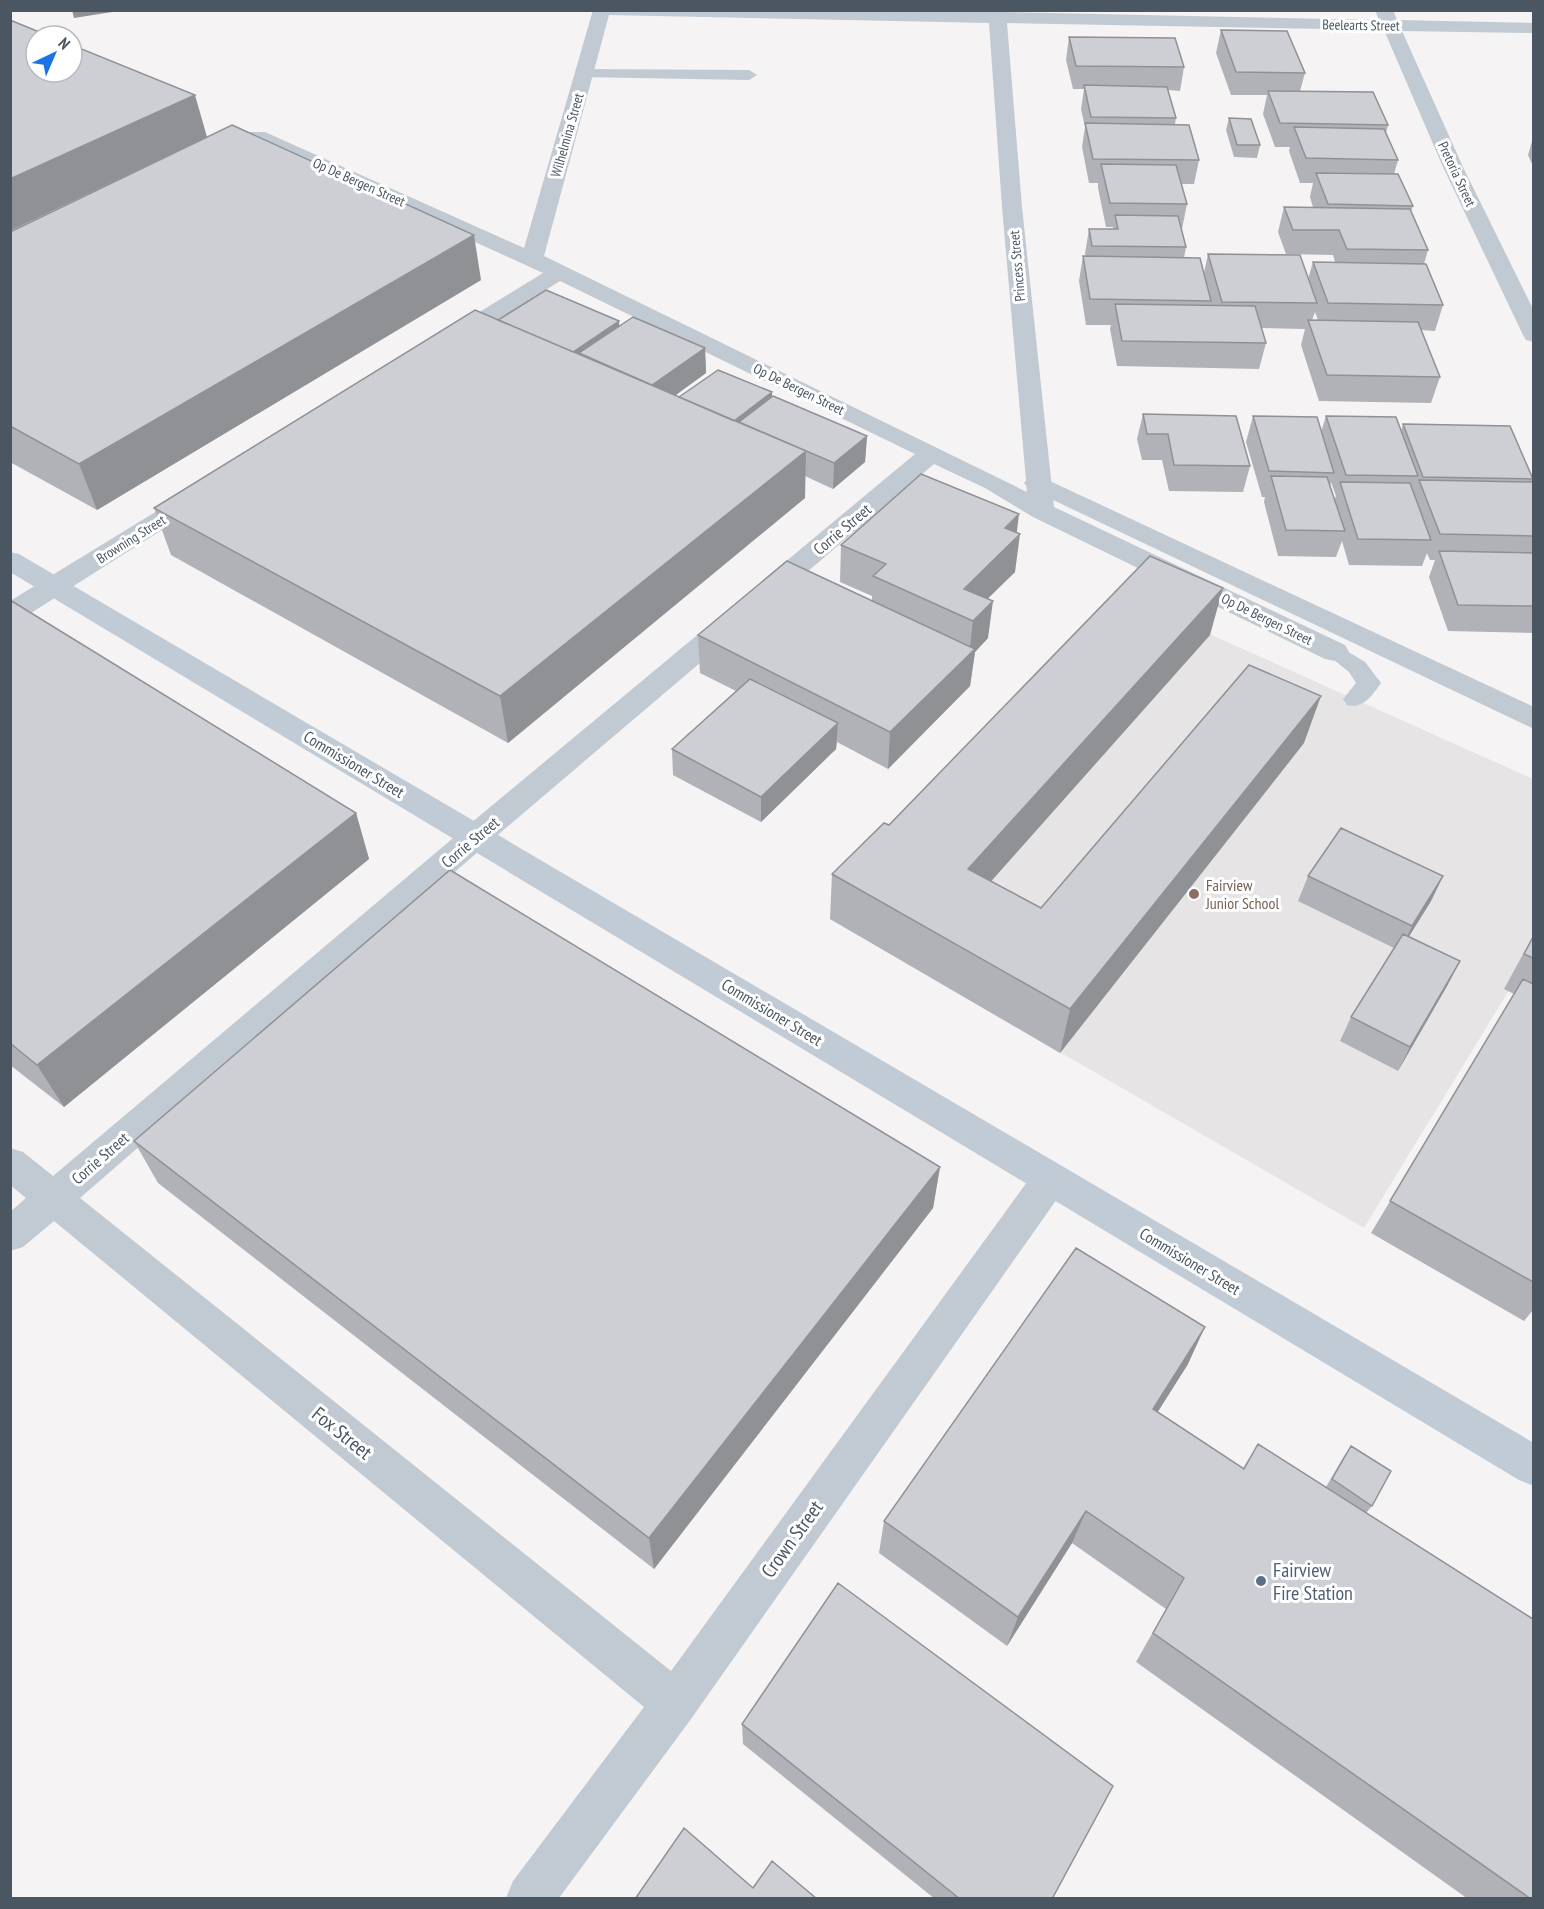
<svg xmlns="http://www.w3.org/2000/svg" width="1544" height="1909" font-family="'PT Sans Narrow',sans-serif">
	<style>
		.education { fill: #e6e4e5 }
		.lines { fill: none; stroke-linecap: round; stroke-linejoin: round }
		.service { fill: #c1cad2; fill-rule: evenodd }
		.pedestrian { fill: #c1cad2; fill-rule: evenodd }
		.minor { fill: #c1cad2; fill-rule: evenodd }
		.secondary { fill: #c1cbd6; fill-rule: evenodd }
		.wall { fill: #b0b2b7; fill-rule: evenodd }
		.shaded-wall { fill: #909195 }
		.building { fill: #cdcfd5; stroke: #909195; stroke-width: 1.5 }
		.education-dot { fill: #8d6e63; stroke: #fff; stroke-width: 2 }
		.service-dot { fill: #5c6f8a; stroke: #fff; stroke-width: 2 }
		.labels { text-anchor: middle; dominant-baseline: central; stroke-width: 6; stroke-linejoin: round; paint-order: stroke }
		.far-street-label { font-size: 14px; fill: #4a5661; stroke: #fff }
		.street-label { font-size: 16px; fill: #4a5661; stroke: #fff }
		.education-label { font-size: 16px; fill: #785e54; stroke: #fff; text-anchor: start }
		.near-street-label { font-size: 20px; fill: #4a5661; stroke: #fff }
		.near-service-label { font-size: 20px; fill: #4e5e75; stroke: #fff; text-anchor: start }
	</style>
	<rect width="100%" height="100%" fill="#f5f3f3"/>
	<path class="education" d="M 1140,603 L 1533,779 L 1533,951 L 1364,1228 L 830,919 Z"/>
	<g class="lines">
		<path class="service" d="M 583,69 L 749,70 L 757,75 L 749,80 L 578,77 L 575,74 L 578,71 Z
			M 1335,644 L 1365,662 L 1381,683 C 1372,696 1363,709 1347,705 L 1343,699 L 1356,683 L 1349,672 L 1324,652 L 1327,647 Z"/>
		<path class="pedestrian" d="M 1037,475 L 1534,707 L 1534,729 L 1028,488 L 1024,483 L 1028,478 Z"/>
		<path class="minor" d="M 593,10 L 907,10 L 1379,20 L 1375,10 L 1393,10 L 1397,20 L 1534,23 L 1534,33 L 1402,31 L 1463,167 L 1534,311 L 1534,342 L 1526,340 L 1523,335 L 1443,167 L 1384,30 L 1007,23 L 1022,207 L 1054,507 L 1345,645 L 1349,652 L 1345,659 L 1335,661 L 1325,659 L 1033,517 L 985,488 L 934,464 L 487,844 L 80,1198 L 671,1671 L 1038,1167 L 1051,1162 L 1064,1167 L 1069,1178 L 1064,1189 L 691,1719 L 559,1898 L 506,1898 L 513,1881 L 644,1707 L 54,1221 L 23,1247 L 10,1251 L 10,1212 L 26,1198 L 10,1185 L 10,1148 L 23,1152 L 53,1176 L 465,828 L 915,454 L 560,281 L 458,345 L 442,345 L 439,340 L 442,335 L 543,273 L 258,143 L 218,161 L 211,159 L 208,155 L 211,151 L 251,132 L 265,132 L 524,248 ZM 609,15 L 989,23 L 1002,207 L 1027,492 L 544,256 Z
			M 197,489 L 206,492 L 210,497 L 206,502 L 20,620 L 10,623 L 10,601 L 188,492 Z"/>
		<path class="secondary" d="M 10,552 L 19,554 L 1534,1443 L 1534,1486 L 1519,1480 L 10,572 Z"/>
	</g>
	<path class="wall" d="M 1221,30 L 1305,73 L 1300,91 L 1388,125 L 1386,133 L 1398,160 L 1394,174 L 1413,206 L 1411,211 L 1428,250 L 1424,264 L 1443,305 L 1435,331 L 1421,330 L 1440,377 L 1431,403 L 1319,401 L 1301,345 L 1305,329 L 1261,328 L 1266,343 L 1259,369 L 1117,366 L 1110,329 L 1111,325 L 1086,325 L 1079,281 L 1083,256 L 1086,256 L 1085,254 L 1089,229 L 1113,229 L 1113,227 L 1106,227 L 1098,188 L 1098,183 L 1089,183 L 1082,147 L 1085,127 L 1081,109 L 1084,89 L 1073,89 L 1066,60 L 1069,37 L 1184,67 L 1180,91 L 1168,90 L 1176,118 L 1175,124 L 1199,160 L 1194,184 L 1181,184 L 1187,204 L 1182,229 L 1181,229 L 1186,247 L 1184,258 L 1204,273 L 1208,254 L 1308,279 L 1313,262 L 1335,262 L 1333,255 L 1286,254 L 1278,232 L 1284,207 L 1313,207 L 1310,197 L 1313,183 L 1300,183 L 1289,151 L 1290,147 L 1275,147 L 1263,114 L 1267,95 L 1231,95 L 1216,53 ZM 1315,312 L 1318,320 L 1312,320 Z
		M 1229,118 L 1260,145 L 1257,158 L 1234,157 L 1226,130 Z
		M 1533,138 L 1533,166 L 1528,155 Z
		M 10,232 L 481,280 L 97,510 L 10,462 Z
		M 498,320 L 620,326 L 705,348 L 706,373 L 675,395 L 679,397 L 772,397 L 867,436 L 865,462 L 833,489 L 805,476 L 805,498 L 508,743 L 171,555 L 154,508 Z
		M 1143,414 L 1250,466 L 1243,492 L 1169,491 L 1162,460 L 1142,460 L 1137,439 Z
		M 1253,416 L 1321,432 L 1326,416 L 1401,431 L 1403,424 L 1533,478 L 1533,633 L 1448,631 L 1429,577 L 1435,560 L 1430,560 L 1427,553 L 1422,566 L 1349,565 L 1342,541 L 1336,557 L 1278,556 L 1264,502 L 1265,497 L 1262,497 L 1246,442 ZM 1331,482 L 1336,496 L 1335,499 L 1330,486 Z
		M 1016,533 L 1015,572 L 988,598 L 988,638 L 975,652 L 970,686 L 888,769 L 837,742 L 836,749 L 761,822 L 673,775 L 672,749 L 736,691 L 700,673 L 698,635 L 872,601 L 872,596 L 840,582 L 841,545 Z
		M 10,600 L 356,813 L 369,859 L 64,1107 L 10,1065 Z
		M 1210,635 L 991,881 L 1041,908 L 1304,743 L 1060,1053 L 830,919 L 832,874 L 889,825 Z
		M 1308,876 L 1443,876 L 1431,901 L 1409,936 L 1460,961 L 1447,986 L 1398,1071 L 1340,1041 L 1351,1017 L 1394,948 L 1298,901 Z
		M 1533,936 L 1533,1310 L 1524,1321 L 1371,1233 L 1514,994 L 1504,989 Z
		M 134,1141 L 940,1167 L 933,1208 L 654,1569 L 158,1183 Z
		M 1188,1364 L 1157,1412 L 1243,1468 L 1258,1444 L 1326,1487 L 1344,1456 L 1351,1446 L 1372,1506 L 1366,1513 L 1533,1899 L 1468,1899 L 1136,1662 L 1166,1609 L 1072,1543 L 1007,1646 L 879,1553 L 884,1521 Z
		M 742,1724 L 1052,1899 L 935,1899 L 743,1744 Z"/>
	<path class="shaded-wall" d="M 72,10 L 125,10 L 74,18 Z
		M 195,95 L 207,137 L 10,231 L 10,179 Z
		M 474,235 L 481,280 L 97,510 L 79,464 Z
		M 619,321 L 621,346 L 579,353 L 581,374 L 556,363 Z
		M 705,348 L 706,373 L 654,411 L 652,385 Z
		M 772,392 L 772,418 L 739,422 L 739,443 L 728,425 Z
		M 867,436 L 865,462 L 833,489 L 834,463 Z
		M 806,451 L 805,498 L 508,743 L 500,696 Z
		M 1019,514 L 1016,539 L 1020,534 L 1015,572 L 968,618 L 964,589 L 1005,528 Z
		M 1223,588 L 1210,635 L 962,914 L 968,869 Z
		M 993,601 L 988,638 L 975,652 L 970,686 L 888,769 L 890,732 L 969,655 L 973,621 Z
		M 1321,696 L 1304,743 L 1060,1053 L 1070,1009 Z
		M 838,723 L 836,749 L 761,822 L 761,797 Z
		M 356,813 L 369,859 L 64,1107 L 37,1065 Z
		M 1443,876 L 1431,901 L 1400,951 L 1412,926 Z
		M 1460,961 L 1447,986 L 1398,1071 L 1410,1047 Z
		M 940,1167 L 933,1208 L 654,1569 L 649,1538 Z
		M 1205,1327 L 1188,1364 L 1137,1445 L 1153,1409 Z
		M 1086,1511 L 1072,1543 L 1007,1646 L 1018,1617 Z"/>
	<path class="building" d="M 10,20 L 49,36 L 36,36 L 36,72 L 72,72 L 72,45 L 195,95 L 10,179 Z
		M 1221,30 L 1287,31 L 1305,73 L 1236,72 Z
		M 1069,37 L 1175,38 L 1184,67 L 1076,66 Z
		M 1084,85 L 1167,87 L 1176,118 L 1091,117 Z
		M 1268,91 L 1373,92 L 1388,125 L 1280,123 Z
		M 1229,118 L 1251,119 L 1260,145 L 1237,145 Z
		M 1085,123 L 1189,125 L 1199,160 L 1093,159 Z
		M 232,125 L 474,235 L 79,464 L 10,426 L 10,232 Z
		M 1294,127 L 1384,129 L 1398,160 L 1306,158 Z
		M 1101,164 L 1176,165 L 1187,204 L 1110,203 Z
		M 1316,173 L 1398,174 L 1413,206 L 1328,204 Z
		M 1284,207 L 1410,209 L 1428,250 L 1347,249 L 1339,230 L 1293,230 Z
		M 1115,215 L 1178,216 L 1186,247 L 1092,246 L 1089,229 L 1118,229 Z
		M 1208,254 L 1300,255 L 1317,303 L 1222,302 Z
		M 1083,256 L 1200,258 L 1211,301 L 1090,299 Z
		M 1313,262 L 1426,264 L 1443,305 L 1328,303 Z
		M 546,290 L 619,321 L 573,352 L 498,320 Z
		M 1115,304 L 1255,306 L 1266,343 L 1122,341 Z
		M 475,310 L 806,451 L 500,696 L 154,508 Z
		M 633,317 L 705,348 L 652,385 L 579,353 Z
		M 1308,320 L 1418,322 L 1440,377 L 1327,375 Z
		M 718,370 L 772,392 L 734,421 L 679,397 Z
		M 773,396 L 867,436 L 834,463 L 739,422 Z
		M 1143,414 L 1236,416 L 1250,466 L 1174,465 L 1168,434 L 1147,434 Z
		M 1253,416 L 1317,417 L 1334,473 L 1269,471 Z
		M 1326,416 L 1396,417 L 1418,476 L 1346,475 Z
		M 1403,424 L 1510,426 L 1533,479 L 1423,477 Z
		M 921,474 L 1019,514 L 1005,528 L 1020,534 L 964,589 L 993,601 L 973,621 L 873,576 L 886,564 L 841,545 Z
		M 1271,476 L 1327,477 L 1345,531 L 1286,530 Z
		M 1419,480 L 1533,482 L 1533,536 L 1440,534 Z
		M 1340,482 L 1410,483 L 1431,540 L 1358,539 Z
		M 1439,551 L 1533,553 L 1533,606 L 1458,605 Z
		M 1150,556 L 1223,588 L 968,869 L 1041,908 L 1249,665 L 1321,696 L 1070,1009 L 832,874 L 884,823 L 889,825 Z
		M 787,561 L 975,649 L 890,732 L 698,635 Z
		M 10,600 L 356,813 L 37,1065 L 10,1043 Z
		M 750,679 L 838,723 L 761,797 L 672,749 Z
		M 1341,828 L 1443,876 L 1412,926 L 1308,876 Z
		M 450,870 L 940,1167 L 649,1538 L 134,1141 Z
		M 1403,934 L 1460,961 L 1410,1047 L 1351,1017 Z
		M 1533,937 L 1533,958 L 1524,954 Z
		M 1523,979 L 1533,984 L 1533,1282 L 1390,1201 Z
		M 1076,1248 L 1205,1327 L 1153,1409 L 1244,1469 L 1258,1444 L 1533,1619 L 1533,1899 L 1531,1899 L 1153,1633 L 1184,1578 L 1086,1511 L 1018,1617 L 884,1521 Z
		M 1351,1446 L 1391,1471 L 1372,1506 L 1332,1479 Z
		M 838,1583 L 1113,1786 L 1052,1899 L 960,1899 L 742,1724 Z
		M 684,1828 L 753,1888 L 772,1861 L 817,1899 L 635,1899 Z"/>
	<circle class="education-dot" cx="1194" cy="894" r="6"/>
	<circle class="service-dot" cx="1261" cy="1581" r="6"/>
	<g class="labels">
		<g class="far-street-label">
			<text transform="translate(1361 25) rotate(1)">Beelearts Street</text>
			<text transform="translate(567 135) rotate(-74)">Wilhelmina Street</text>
			<text transform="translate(1457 174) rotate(65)">Pretoria Street</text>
			<text transform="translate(359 182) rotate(24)">Op De Bergen Street</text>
			<text transform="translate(1017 266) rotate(-95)">Princess Street</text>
			<text transform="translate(799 389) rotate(26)">Op De Bergen Street</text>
			<text transform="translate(131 539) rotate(-32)">Browning Street</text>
			<text transform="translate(1267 619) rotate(26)">Op De Bergen Street</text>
		</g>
		<g class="street-label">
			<text transform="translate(842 529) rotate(-40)">Corrie Street</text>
			<text transform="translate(354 764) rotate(31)">Commissioner Street</text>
			<text transform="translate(470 842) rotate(-40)">Corrie Street</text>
			<text transform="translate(772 1012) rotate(31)">Commissioner Street</text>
			<text transform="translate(100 1158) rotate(-41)">Corrie Street</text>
			<text transform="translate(1190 1261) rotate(31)">Commissioner Street</text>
		</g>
		<g class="education-label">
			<text x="1206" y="885">Fairview<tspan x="1206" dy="18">Junior School</tspan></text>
		</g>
		<g class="near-street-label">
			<text transform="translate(342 1433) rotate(39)">Fox Street</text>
			<text transform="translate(792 1539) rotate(-54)">Crown Street</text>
		</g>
		<g class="near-service-label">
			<text x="1273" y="1570">Fairview<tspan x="1273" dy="23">Fire Station</tspan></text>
		</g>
	</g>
	<rect width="1544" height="1909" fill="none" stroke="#4a5661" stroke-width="24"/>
	<g transform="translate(54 54) rotate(44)"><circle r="28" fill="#ffffff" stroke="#b7bbc0" stroke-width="1.5"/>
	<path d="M0-4.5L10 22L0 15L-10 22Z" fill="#1a73e8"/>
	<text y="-9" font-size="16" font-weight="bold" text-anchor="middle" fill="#4a5661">N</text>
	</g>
</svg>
